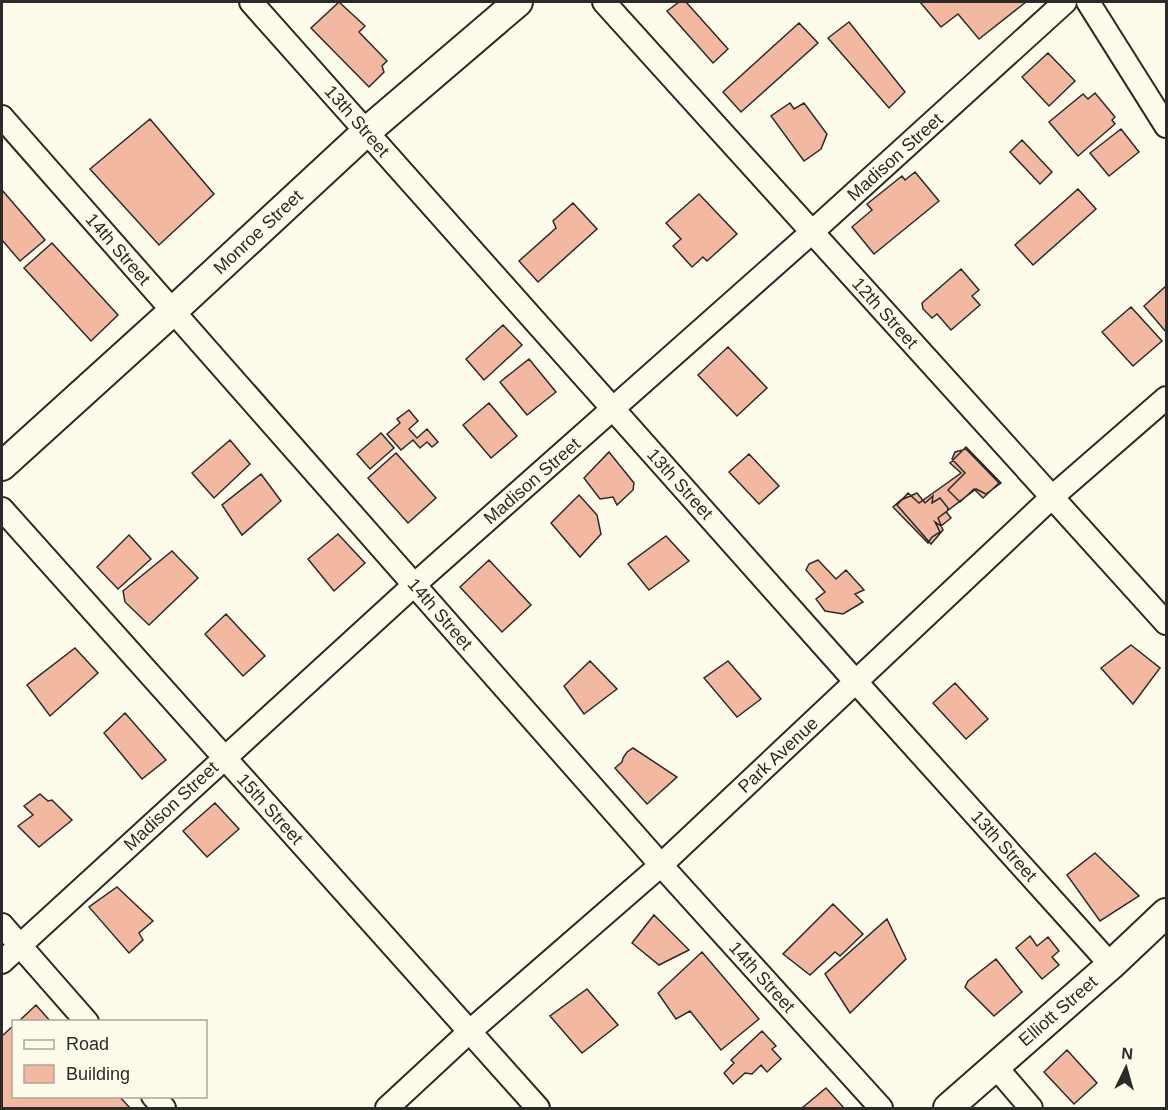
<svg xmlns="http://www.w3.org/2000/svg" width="1168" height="1110" font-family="Helvetica,sans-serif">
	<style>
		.building { fill: #f2b8a0; stroke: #2b2b2b; stroke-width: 1.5 }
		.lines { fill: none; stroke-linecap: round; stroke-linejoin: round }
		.minor-casing { stroke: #2b2b2b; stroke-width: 26 }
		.major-casing { stroke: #2b2b2b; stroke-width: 32 }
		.minor { stroke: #fdfbea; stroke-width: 22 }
		.major { stroke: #fdfbea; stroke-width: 28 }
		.labels { text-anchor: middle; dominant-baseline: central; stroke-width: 4.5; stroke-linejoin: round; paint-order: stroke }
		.street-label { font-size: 18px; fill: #2b2b2b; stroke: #fdfbea }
	</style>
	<rect width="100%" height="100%" fill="#fdfbea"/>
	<path class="building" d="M 339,2 L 365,26 L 359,32 L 387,61 L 382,66 L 384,72 L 369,87 L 311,28 Z
		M 679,2 L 686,2 L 728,49 L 713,63 L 667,11 Z
		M 920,2 L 1026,2 L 979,39 L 958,14 L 941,27 Z
		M 849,22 L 905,92 L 889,108 L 828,38 Z
		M 799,23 L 818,43 L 741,112 L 723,92 Z
		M 1048,53 L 1075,81 L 1049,106 L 1022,77 Z
		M 1095,93 L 1115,117 L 1112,120 L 1115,124 L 1078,156 L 1049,122 L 1083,94 L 1088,99 Z
		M 790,103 L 794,109 L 804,103 L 827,134 L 821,149 L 804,161 L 771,116 Z
		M 150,119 L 214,194 L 159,245 L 90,169 Z
		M 1121,129 L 1139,152 L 1109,176 L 1090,153 Z
		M 1022,140 L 1052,172 L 1040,184 L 1010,152 Z
		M 915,172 L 939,201 L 874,254 L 852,227 L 872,210 L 867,204 L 902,176 L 905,180 Z
		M 1078,189 L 1096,209 L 1033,265 L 1015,245 Z
		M 2,190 L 45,240 L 20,261 L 2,240 Z
		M 699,194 L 737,234 L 707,261 L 703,257 L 692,267 L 673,246 L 681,239 L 666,223 Z
		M 573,203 L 597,229 L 538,282 L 519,261 L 556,228 L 553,221 Z
		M 52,243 L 118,315 L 91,341 L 24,268 Z
		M 961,269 L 979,290 L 972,296 L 980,305 L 951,330 L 937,314 L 932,318 L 923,309 L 922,303 Z
		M 1166,286 L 1166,332 L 1144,306 Z
		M 1131,307 L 1162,341 L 1133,366 L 1102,332 Z
		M 503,325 L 522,345 L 484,380 L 466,359 Z
		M 728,347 L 767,388 L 737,416 L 698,375 Z
		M 529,359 L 556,392 L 527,415 L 500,382 Z
		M 489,403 L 517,436 L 491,458 L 463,425 Z
		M 409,410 L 418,421 L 409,429 L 417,438 L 427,429 L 438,442 L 432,447 L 427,442 L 420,448 L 413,440 L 401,450 L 387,434 L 400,423 L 397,419 Z
		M 381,433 L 394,448 L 370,469 L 357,454 Z
		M 230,440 L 250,464 L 214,498 L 192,473 Z
		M 966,447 L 1001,483 L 986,494 L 976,489 L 938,518 L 943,530 L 931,544 L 897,505 L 908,493 L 919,503 L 961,473 L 950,463 Z
		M 966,449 L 999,483 L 983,498 L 974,489 L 960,502 L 948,490 L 965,473 L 952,459 L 955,452 Z
		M 609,452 L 634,483 L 633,490 L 617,505 L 613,497 L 600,499 L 584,478 Z
		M 396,453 L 436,498 L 408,523 L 368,478 Z
		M 749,454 L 779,486 L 759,504 L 729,472 Z
		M 261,474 L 281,501 L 242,535 L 222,505 Z
		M 917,493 L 925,503 L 933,496 L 932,503 L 940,498 L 948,508 L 947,513 L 951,518 L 941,526 L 935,522 L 940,532 L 932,537 L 928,543 L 893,507 L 901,500 Z
		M 579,495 L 597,515 L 601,534 L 580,557 L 551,523 Z
		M 338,534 L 365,563 L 334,591 L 308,559 Z
		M 129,535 L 151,559 L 118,589 L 97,567 Z
		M 666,536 L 689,561 L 649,590 L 628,564 Z
		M 172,551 L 198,578 L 149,625 L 125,602 L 123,591 Z
		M 489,560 L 531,605 L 502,632 L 460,587 Z
		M 818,560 L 836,579 L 846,570 L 864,590 L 855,594 L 863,602 L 843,614 L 825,611 L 816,599 L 825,592 L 806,570 L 809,564 Z
		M 226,614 L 265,656 L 243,676 L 205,634 Z
		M 1131,645 L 1160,668 L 1133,704 L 1101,668 Z
		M 75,648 L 98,673 L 50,716 L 27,685 Z
		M 590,661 L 617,689 L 584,714 L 564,686 Z
		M 728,661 L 761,699 L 737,717 L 704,678 Z
		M 955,683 L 988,719 L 966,739 L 933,703 Z
		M 125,713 L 166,760 L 142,779 L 104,733 Z
		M 633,748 L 677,777 L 647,804 L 615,768 L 622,762 L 623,758 L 627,752 Z
		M 40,794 L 48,801 L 52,800 L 72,820 L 39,847 L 18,826 L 33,815 L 24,806 Z
		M 215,803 L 239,829 L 207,857 L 183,831 Z
		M 1095,853 L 1139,896 L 1100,921 L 1067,875 Z
		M 117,887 L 153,921 L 139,933 L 143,940 L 129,953 L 89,907 Z
		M 833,904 L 863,934 L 840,956 L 835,952 L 810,975 L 783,954 Z
		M 654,915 L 689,950 L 659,965 L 632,943 Z
		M 887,919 L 906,959 L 850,1013 L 825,974 Z
		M 1030,936 L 1037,946 L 1048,937 L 1059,951 L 1052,957 L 1059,965 L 1042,979 L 1016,948 Z
		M 702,952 L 759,1019 L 721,1050 L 690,1011 L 676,1019 L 658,993 Z
		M 996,959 L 1022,992 L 994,1016 L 965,987 L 968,981 Z
		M 587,989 L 618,1025 L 582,1053 L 550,1016 Z
		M 36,1005 L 51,1022 L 18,1022 Z
		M 14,1025 L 14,1096 L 119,1096 L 130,1108 L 2,1108 L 2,1036 Z
		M 762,1031 L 776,1046 L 772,1049 L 781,1059 L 767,1072 L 761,1065 L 752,1074 L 745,1073 L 733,1084 L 724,1073 L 734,1063 L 731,1060 Z
		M 1067,1050 L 1097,1083 L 1074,1104 L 1044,1072 Z
		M 826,1088 L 844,1108 L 802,1108 Z"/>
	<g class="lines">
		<defs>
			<path id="minor" d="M 251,2 L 856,682 L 1111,965
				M 604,2 L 1166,623
				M 1088,2 L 1166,126
				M 2,117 L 661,865 L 881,1108
				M 2,509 L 538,1108
				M 2,925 L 87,1022
				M 2,962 L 414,585 L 812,232 L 1065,2
				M 995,1066 L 1031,1108
				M 153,1096 L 164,1108
				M 387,1108 L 469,1032 L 661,865 L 1051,498 L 1166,398"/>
			<path id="major" d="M 2,466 L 173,311 L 366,132 L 518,2
				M 948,1108 L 1111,965 L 1166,913"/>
		</defs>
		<use href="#minor" class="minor-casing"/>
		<use href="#major" class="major-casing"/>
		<use href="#minor" class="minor"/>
		<use href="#major" class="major"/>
	</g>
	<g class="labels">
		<g class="street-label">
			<text transform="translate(357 121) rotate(49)">13th Street</text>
			<text transform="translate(895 157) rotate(-42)">Madison Street</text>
			<text transform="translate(258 232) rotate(-43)">Monroe Street</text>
			<text transform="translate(118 249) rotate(49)">14th Street</text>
			<text transform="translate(885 313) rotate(48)">12th Street</text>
			<text transform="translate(532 481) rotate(-41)">Madison Street</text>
			<text transform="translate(680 484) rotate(48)">13th Street</text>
			<text transform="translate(440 614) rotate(49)">14th Street</text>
			<text transform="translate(778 755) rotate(-43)">Park Avenue</text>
			<text transform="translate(171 806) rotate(-43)">Madison Street</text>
			<text transform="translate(270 809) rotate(48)">15th Street</text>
			<text transform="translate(1004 846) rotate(48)">13th Street</text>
			<text transform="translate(762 977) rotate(48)">14th Street</text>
			<text transform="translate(1058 1011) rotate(-41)">Elliott Street</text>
		</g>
	</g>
	<rect width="1168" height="1110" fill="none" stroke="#2b2b2b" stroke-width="6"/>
	<rect x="12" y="1020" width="195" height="78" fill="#fdfbea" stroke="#a9a89e" stroke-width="1.5"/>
	<rect x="24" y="1040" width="30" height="9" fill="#fdfbea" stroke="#a9a89e" stroke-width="1.5"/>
	<text x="66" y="1050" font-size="18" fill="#2b2b2b">Road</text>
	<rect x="24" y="1065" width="30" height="18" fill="#f2b8a0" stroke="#a9a89e" stroke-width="1.5"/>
	<text x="66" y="1080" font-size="18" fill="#2b2b2b">Building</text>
	<g transform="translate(1126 1068) rotate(5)" stroke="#fdfbea" stroke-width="4.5" paint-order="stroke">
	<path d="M0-4.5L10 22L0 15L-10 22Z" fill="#2b2b2b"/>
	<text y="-9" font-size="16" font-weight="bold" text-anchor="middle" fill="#2b2b2b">N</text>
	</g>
</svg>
